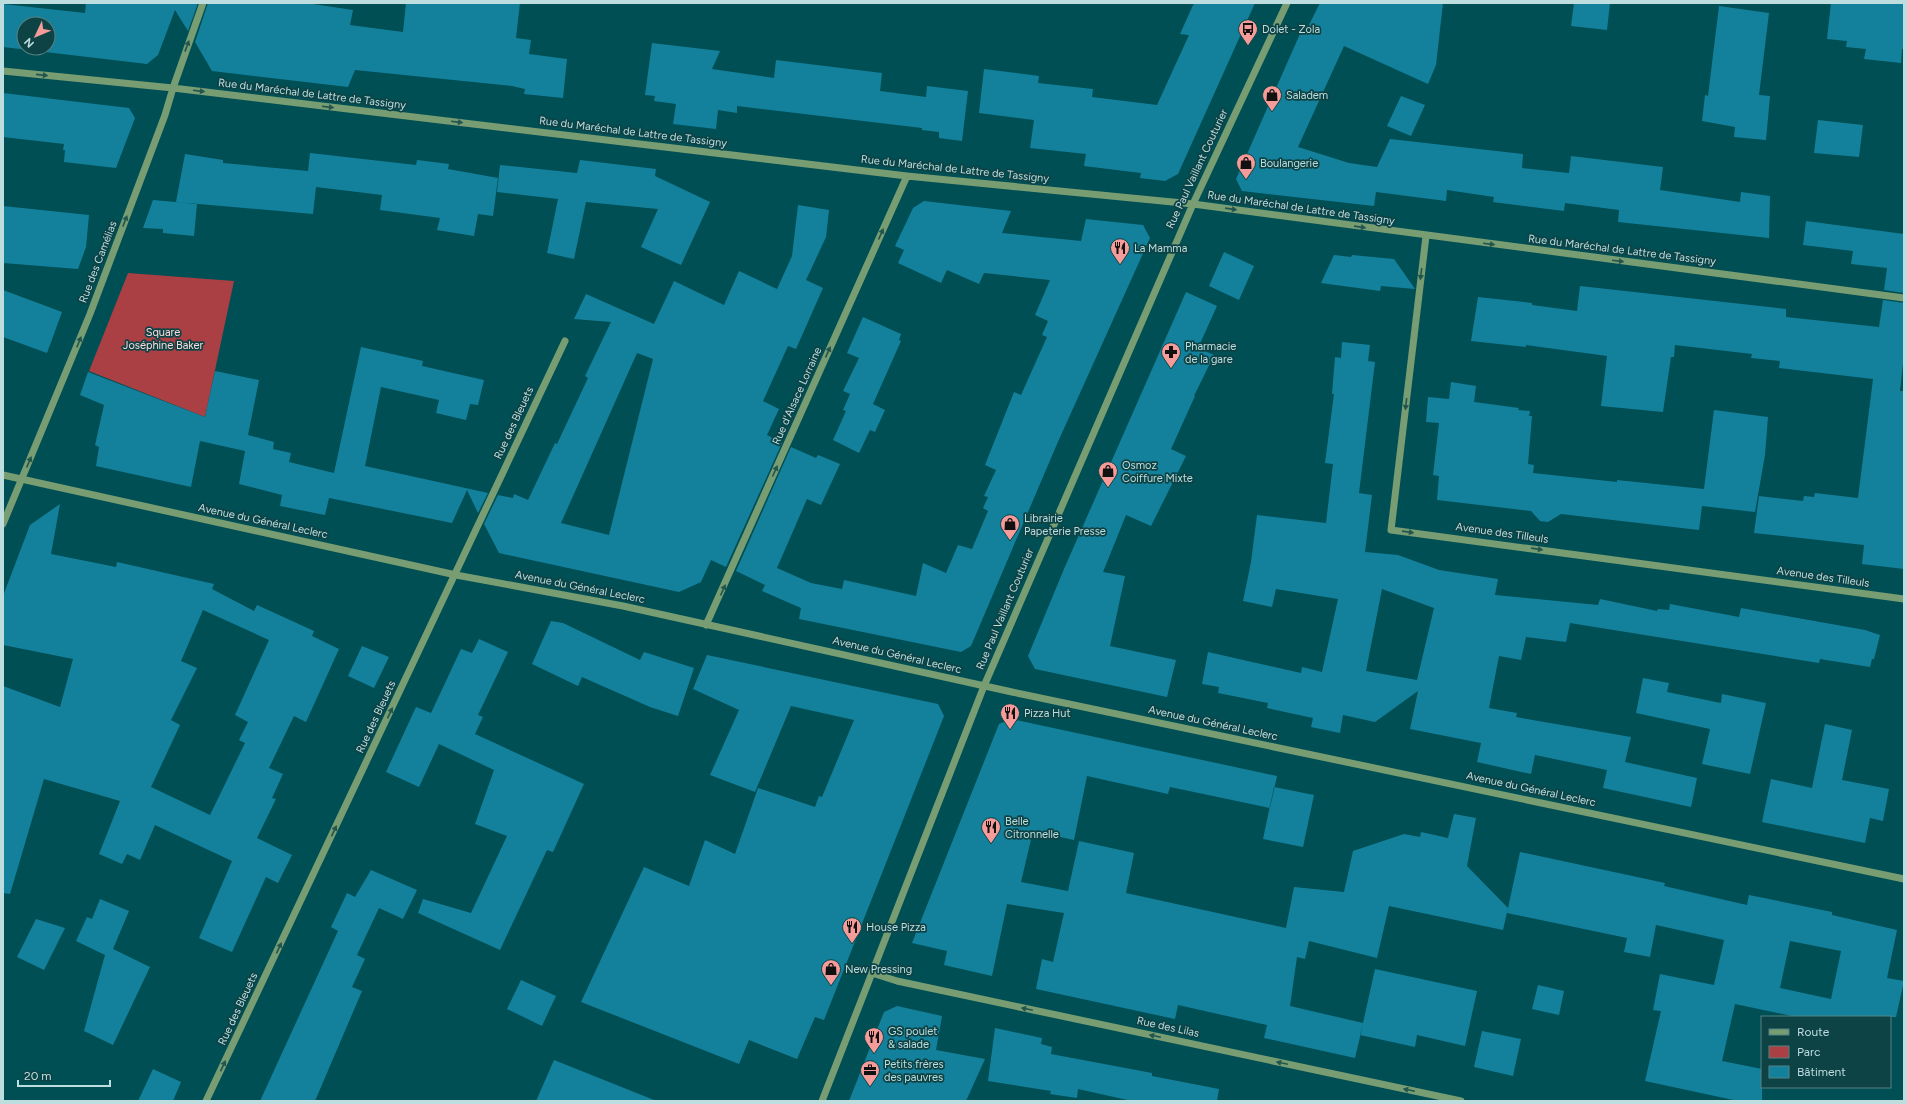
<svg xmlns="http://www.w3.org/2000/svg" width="1907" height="1104" font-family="Figtree,sans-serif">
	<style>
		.green { fill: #aa3f44 }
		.building { fill: #14819c; fill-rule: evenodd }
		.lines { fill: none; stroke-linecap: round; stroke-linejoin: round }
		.minor { stroke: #789d72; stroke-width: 7 }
		.oneway { fill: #23554f }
		.labels { text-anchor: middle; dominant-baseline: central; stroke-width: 3.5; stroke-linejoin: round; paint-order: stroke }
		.poi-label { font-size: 11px; fill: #bedddf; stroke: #0e4346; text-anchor: start }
		.street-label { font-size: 11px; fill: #bedddf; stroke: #0e4346 }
		.park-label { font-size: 11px; fill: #fddad9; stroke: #0e4346 }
	</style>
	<rect width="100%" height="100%" fill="#004f54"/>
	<path class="green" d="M 128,273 L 234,281 L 205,417 L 89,371 Z"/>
	<path class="building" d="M 86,3 L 198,3 L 188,31 L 175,10 L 158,55 L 147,64 L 3,47 L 3,4 L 85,13 ZM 24,24 L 48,24 L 48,48 L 24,48 Z
		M 208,3 L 306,3 L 353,10 L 350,25 L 403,32 L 406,3 L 520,3 L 516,38 L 531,40 L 529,54 L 567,59 L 563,98 L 524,94 L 525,89 L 512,86 L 355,70 L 348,87 L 212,71 L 195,42 Z
		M 1194,3 L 1255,3 L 1178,174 L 1165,181 L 1140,178 L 1141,173 L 1084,166 L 1086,154 L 1030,148 L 1034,120 L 979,113 L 984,69 L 1039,76 L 1038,83 L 1093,89 L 1092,97 L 1157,105 L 1189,35 L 1180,34 Z
		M 1320,3 L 1443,3 L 1436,65 L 1428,84 L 1344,46 L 1298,147 L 1349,163 L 1377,167 L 1390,139 L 1523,154 L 1522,168 L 1569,173 L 1571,156 L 1663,167 L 1660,190 L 1740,202 L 1741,192 L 1770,196 L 1769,238 L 1618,222 L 1619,210 L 1565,203 L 1564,211 L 1493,202 L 1494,197 L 1447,190 L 1446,201 L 1376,192 L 1374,206 L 1242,191 L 1236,179 L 1303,27 L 1307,29 Z
		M 1574,3 L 1610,3 L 1607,30 L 1571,26 Z
		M 1831,3 L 1904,3 L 1904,49 L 1902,49 L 1901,63 L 1864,59 L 1866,49 L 1846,47 L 1847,41 L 1827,39 Z
		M 1719,6 L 1769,13 L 1759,95 L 1770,96 L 1766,140 L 1734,137 L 1735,127 L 1702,121 L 1705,95 L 1708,96 Z
		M 652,43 L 720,51 L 712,69 L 774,78 L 776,60 L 882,73 L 880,91 L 926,97 L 927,86 L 968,91 L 962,141 L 939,138 L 939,132 L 922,130 L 922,128 L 737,106 L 737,113 L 718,110 L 716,129 L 673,124 L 676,104 L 654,101 L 655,96 L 645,95 Z
		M 3,93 L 129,108 L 135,118 L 116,168 L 64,162 L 65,150 L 63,150 L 64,144 L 3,137 Z
		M 1401,96 L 1425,105 L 1411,136 L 1387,126 Z
		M 1818,120 L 1863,125 L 1859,157 L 1814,153 Z
		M 310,153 L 416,165 L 417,160 L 449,164 L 448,169 L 498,178 L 493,216 L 478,214 L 474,236 L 437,230 L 440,218 L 380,210 L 382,195 L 316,187 L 313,214 L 176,202 L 185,154 L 223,160 L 223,163 L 308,171 Z
		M 580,160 L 656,169 L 655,176 L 710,202 L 681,265 L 641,247 L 658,209 L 586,202 L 574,259 L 547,253 L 558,199 L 497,192 L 500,165 L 577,173 Z
		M 153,200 L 197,204 L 194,236 L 163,233 L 163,229 L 143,228 Z
		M 924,201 L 1011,211 L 1002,233 L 1081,241 L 1086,219 L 1143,225 L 1150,238 L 1057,444 L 971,646 L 961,652 L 799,619 L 801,608 L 762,591 L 765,585 L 736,571 L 791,447 L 816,458 L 818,455 L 840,464 L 821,505 L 807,499 L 777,568 L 811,583 L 842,589 L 844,580 L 916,596 L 923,563 L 946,573 L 958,545 L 972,549 L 988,511 L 983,508 L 988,497 L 984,496 L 996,470 L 985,465 L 1014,392 L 1021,395 L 1047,337 L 1042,335 L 1048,321 L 1035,315 L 1050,280 L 984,273 L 979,284 L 947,270 L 941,283 L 898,263 L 904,250 L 895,246 L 913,208 Z
		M 798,205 L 829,210 L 826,237 L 806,280 L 823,288 L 796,349 L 788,346 L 763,401 L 779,409 L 767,435 L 782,443 L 726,567 L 711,560 L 701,582 L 679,592 L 499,553 L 484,524 L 498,495 L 513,498 L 514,494 L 528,500 L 555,443 L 557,444 L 588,378 L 585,376 L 611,322 L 574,319 L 586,294 L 654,324 L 674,281 L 724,305 L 739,271 L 777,289 L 792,256 ZM 637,353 L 653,359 L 609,535 L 561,523 Z
		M 3,206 L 89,215 L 86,247 L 78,269 L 3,263 Z
		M 1806,221 L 1904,234 L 1904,293 L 1884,290 L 1887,268 L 1851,264 L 1853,251 L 1803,245 Z
		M 1224,252 L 1254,266 L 1239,300 L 1209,286 Z
		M 1334,255 L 1351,257 L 1352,255 L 1394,259 L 1415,289 L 1381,286 L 1380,291 L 1321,283 Z
		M 1580,286 L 1786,309 L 1786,317 L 1879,327 L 1883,300 L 1904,303 L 1904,354 L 1900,391 L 1904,391 L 1904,569 L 1862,564 L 1864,545 L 1754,533 L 1759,496 L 1803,501 L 1804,496 L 1814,497 L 1815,493 L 1858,498 L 1873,379 L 1779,368 L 1780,361 L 1751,358 L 1752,354 L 1675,345 L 1674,357 L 1671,357 L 1663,412 L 1601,406 L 1607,356 L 1526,345 L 1526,347 L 1471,341 L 1478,297 L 1532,303 L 1532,305 L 1577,311 Z
		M 3,290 L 62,312 L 47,353 L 3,337 Z
		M 1186,292 L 1217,306 L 1198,348 L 1214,355 L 1194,396 L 1195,396 L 1171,449 L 1186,456 L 1151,526 L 1126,515 L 1103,572 L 1125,576 L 1110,646 L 1176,660 L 1167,697 L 1035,669 L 1028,656 L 1064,569 Z
		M 863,317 L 901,334 L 899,340 L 901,341 L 873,404 L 885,410 L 875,432 L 870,430 L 859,453 L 833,440 L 846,411 L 843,410 L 850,394 L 843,391 L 859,358 L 847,353 Z
		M 1342,342 L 1370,345 L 1368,361 L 1375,362 L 1359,493 L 1372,495 L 1365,552 L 1398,555 L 1439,570 L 1498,579 L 1495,595 L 1598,605 L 1600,599 L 1657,611 L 1658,609 L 1669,610 L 1670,604 L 1739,617 L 1741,608 L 1865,630 L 1880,635 L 1874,659 L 1872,659 L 1870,667 L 1820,659 L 1819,663 L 1570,623 L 1566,642 L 1526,637 L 1521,660 L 1499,656 L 1489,708 L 1517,713 L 1516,717 L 1631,737 L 1625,762 L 1697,778 L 1691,807 L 1603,788 L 1607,770 L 1535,755 L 1531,774 L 1477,762 L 1481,743 L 1410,729 L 1418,691 L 1375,722 L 1343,715 L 1340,733 L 1311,727 L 1313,718 L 1267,708 L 1268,703 L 1218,693 L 1219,687 L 1202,684 L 1208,652 L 1301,673 L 1302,667 L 1322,672 L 1338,599 L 1276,589 L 1272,607 L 1243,601 L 1251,562 L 1257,515 L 1326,523 L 1333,464 L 1325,463 L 1334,394 L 1332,394 L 1335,357 L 1341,358 ZM 1382,589 L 1434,608 L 1417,680 L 1366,671 Z
		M 361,347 L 423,361 L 422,366 L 484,380 L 478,405 L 470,404 L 466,420 L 436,413 L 439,400 L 381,387 L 365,466 L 488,493 L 478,513 L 467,490 L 452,523 L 329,498 L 325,515 L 280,506 L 282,495 L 239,484 L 245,451 L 200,441 L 191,487 L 96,466 L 99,447 L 95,445 L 104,405 L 80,395 L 88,372 L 205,417 L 215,371 L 259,380 L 248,435 L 274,442 L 273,449 L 291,453 L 289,462 L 334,473 Z
		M 1451,382 L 1476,386 L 1474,402 L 1519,408 L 1518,410 L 1530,411 L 1529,416 L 1532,416 L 1528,464 L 1534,465 L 1533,473 L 1617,482 L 1617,480 L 1704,489 L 1714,410 L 1768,417 L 1765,455 L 1755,512 L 1702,506 L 1699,530 L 1561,514 L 1548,522 L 1540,521 L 1531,511 L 1437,500 L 1439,476 L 1433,475 L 1439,423 L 1426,422 L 1428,397 L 1449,399 Z
		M 60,504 L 51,554 L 116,567 L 117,562 L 214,584 L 212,589 L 254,611 L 257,605 L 314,631 L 312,636 L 339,649 L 306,722 L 294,716 L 269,768 L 283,774 L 272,798 L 276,799 L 257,838 L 292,855 L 278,883 L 266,877 L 232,952 L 199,938 L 232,861 L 155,825 L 140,860 L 127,854 L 122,864 L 99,854 L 120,801 L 44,779 L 10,894 L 3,893 L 3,686 L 60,707 L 73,659 L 3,645 L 3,596 L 30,525 ZM 203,610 L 269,640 L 235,715 L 248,722 L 239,740 L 245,743 L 210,815 L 151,787 L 180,725 L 171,720 L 197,668 L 181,661 Z
		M 551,621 L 563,623 L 640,660 L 644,652 L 694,668 L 678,716 L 650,707 L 582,677 L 578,686 L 532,664 Z
		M 479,639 L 508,652 L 478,715 L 483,717 L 475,734 L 584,784 L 553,852 L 547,850 L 500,950 L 418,913 L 423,899 L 471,913 L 507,836 L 475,824 L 494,770 L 439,744 L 419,787 L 386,772 L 416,707 L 431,713 L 461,649 L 472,653 Z
		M 362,646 L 389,657 L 374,688 L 348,676 Z
		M 707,655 L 938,704 L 944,716 L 824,1020 L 815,1017 L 797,1059 L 749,1040 L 739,1064 L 581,1002 L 644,867 L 689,886 L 705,840 L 735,854 L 758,788 L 815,807 L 819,796 L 822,797 L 854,720 L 791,706 L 755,792 L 710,775 L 739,710 L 693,689 Z
		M 1643,678 L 1669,683 L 1667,692 L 1721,703 L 1722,694 L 1766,703 L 1750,774 L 1702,764 L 1710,729 L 1636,713 Z
		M 1011,719 L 1277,776 L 1270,808 L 1170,787 L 1168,794 L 1087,776 L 1074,840 L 1033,831 L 1021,882 L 1068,891 L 1079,841 L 1134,853 L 1126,893 L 1286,928 L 1294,887 L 1344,892 L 1353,851 L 1404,834 L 1420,837 L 1421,832 L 1448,838 L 1454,814 L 1476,818 L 1467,866 L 1508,908 L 1503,930 L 1389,906 L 1377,958 L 1309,941 L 1305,959 L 1297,957 L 1290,1006 L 1363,1023 L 1375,969 L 1477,991 L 1465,1046 L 1417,1035 L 1415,1047 L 1360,1035 L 1363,1024 L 1355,1058 L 1264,1038 L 1267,1025 L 1178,1005 L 1175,1019 L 1036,989 L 1042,959 L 1053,962 L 1064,913 L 1007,904 L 992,976 L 944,965 L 947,951 L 912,943 L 999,724 Z
		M 1825,724 L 1852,730 L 1842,780 L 1889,789 L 1883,821 L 1870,818 L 1865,843 L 1762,822 L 1771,779 L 1812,788 Z
		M 1274,787 L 1314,795 L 1303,847 L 1263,839 Z
		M 1520,852 L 1665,883 L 1664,886 L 1747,905 L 1749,895 L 1832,912 L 1832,915 L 1897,930 L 1887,978 L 1904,981 L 1896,1017 L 1797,1017 L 1735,1004 L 1722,1061 L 1762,1069 L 1762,1101 L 1738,1101 L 1645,1081 L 1661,1011 L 1653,1010 L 1660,974 L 1714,985 L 1724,940 L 1656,925 L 1650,957 L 1624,952 L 1627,938 L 1507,913 ZM 1790,941 L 1841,951 L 1831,999 L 1780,988 Z
		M 371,870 L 417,890 L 403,919 L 379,908 L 357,955 L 365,959 L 352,987 L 362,991 L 315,1101 L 260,1101 L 338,931 L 331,927 L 347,893 L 355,897 Z
		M 100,899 L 129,911 L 113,949 L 150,967 L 113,1045 L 84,1031 L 105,955 L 76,941 L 87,917 L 92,919 Z
		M 36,919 L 65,928 L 44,970 L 17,957 Z
		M 521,980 L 556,996 L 542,1026 L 507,1009 Z
		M 1538,985 L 1564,991 L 1559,1015 L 1532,1009 Z
		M 897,1006 L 942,1016 L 936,1050 L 985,1059 L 966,1101 L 849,1101 L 884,1012 Z
		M 995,1028 L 1042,1038 L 1041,1044 L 1052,1047 L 1051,1054 L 1152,1073 L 1152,1076 L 1219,1089 L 1217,1101 L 1132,1101 L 1078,1089 L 1077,1098 L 1050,1094 L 1051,1091 L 988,1081 Z
		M 1482,1031 L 1521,1039 L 1513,1076 L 1474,1067 Z
		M 554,1060 L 654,1100 L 654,1101 L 536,1101 Z
		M 153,1069 L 181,1082 L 173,1101 L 138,1101 Z"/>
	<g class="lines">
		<path class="minor" d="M 3,71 L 173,88 L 907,176 L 1193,204 L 1904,298
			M 1426,236 L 1391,530 L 1904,599
			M 3,475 L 456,575 L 623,606 L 1012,692 L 1904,879
			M 3,524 L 90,314 L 165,115 L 173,88 L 203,3
			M 706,625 L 907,176
			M 872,973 L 897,981 L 1461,1101
			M 206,1101 L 565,341
			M 822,1101 L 984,686 L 1193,204 L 1287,3"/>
	</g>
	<defs><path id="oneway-solid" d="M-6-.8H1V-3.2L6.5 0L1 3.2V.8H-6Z"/></defs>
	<g class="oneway">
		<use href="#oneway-solid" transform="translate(187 46) rotate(-70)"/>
		<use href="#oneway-solid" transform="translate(42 75) rotate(6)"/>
		<use href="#oneway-solid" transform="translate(199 91) rotate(7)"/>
		<use href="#oneway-solid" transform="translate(328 107) rotate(7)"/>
		<use href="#oneway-solid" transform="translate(457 122) rotate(7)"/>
		<use href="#oneway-solid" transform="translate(1231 209) rotate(8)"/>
		<use href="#oneway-solid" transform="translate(125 221) rotate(-69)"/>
		<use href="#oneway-solid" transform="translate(1360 227) rotate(8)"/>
		<use href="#oneway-solid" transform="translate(881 234) rotate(-66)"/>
		<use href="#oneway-solid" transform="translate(1489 244) rotate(7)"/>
		<use href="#oneway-solid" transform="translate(1618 261) rotate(7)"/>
		<use href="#oneway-solid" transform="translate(1421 274) rotate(97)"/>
		<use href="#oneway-solid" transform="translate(79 342) rotate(-68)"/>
		<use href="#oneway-solid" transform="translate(828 352) rotate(-66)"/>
		<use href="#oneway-solid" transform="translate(1406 404) rotate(97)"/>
		<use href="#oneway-solid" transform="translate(29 462) rotate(-67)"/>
		<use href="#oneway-solid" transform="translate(775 471) rotate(-66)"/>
		<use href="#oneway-solid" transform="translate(1408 532) rotate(8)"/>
		<use href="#oneway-solid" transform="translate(1537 549) rotate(8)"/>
		<use href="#oneway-solid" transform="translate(723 590) rotate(-66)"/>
		<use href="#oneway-solid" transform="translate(390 713) rotate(-65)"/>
		<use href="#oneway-solid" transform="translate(334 831) rotate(-65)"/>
		<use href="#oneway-solid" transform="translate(279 948) rotate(-65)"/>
		<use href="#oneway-solid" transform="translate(1027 1009) rotate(-168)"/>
		<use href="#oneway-solid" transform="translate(1155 1036) rotate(-168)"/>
		<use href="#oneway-solid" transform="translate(1282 1063) rotate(-168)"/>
		<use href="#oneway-solid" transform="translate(223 1066) rotate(-65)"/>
		<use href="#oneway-solid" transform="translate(1409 1090) rotate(-168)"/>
	</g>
	<defs>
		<symbol id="bus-pin" viewBox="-11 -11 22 30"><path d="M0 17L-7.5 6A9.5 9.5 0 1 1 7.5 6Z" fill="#f59b99" stroke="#0e4346"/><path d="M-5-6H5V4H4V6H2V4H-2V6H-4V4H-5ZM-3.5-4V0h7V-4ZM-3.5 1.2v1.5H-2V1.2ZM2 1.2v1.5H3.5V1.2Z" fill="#111"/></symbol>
		<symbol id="shop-pin" viewBox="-11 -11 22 30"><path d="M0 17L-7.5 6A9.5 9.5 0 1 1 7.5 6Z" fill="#f59b99" stroke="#0e4346"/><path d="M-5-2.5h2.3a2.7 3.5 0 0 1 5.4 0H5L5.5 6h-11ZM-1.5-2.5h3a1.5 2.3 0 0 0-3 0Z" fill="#111"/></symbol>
		<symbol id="restaurant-pin" viewBox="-11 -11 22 30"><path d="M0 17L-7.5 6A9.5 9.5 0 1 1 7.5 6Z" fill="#f59b99" stroke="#0e4346"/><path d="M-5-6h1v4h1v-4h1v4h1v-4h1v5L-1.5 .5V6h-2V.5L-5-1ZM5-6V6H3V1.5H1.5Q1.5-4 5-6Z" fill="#111"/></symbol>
		<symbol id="pharmacy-pin" viewBox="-11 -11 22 30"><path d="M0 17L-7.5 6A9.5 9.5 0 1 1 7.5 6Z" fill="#f59b99" stroke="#0e4346"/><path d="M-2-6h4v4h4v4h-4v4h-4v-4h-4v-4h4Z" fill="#111"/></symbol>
		<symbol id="office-pin" viewBox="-11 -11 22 30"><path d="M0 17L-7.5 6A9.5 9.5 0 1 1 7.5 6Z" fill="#f59b99" stroke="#0e4346"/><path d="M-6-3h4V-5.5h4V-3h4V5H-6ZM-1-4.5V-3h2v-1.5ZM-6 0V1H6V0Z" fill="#111"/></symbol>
	</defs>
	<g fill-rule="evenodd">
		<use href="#bus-pin" x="1237" y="18" width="22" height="30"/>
		<use href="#shop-pin" x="1261" y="84" width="22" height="30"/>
		<use href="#shop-pin" x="1235" y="152" width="22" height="30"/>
		<use href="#restaurant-pin" x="1109" y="237" width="22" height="30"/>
		<use href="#pharmacy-pin" x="1160" y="341" width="22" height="30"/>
		<use href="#shop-pin" x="1097" y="460" width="22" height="30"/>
		<use href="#shop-pin" x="999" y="513" width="22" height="30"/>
		<use href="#restaurant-pin" x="999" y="702" width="22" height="30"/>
		<use href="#restaurant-pin" x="980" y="816" width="22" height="30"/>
		<use href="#restaurant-pin" x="841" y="916" width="22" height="30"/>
		<use href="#shop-pin" x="820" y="958" width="22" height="30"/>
		<use href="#restaurant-pin" x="863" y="1026" width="22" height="30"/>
		<use href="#office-pin" x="859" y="1059" width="22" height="30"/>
	</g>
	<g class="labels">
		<g class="poi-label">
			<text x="1262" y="29">Dolet - Zola</text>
			<text x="1286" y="95">Saladem</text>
			<text x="1260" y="163">Boulangerie</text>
			<text x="1134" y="248">La Mamma</text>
			<text x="1185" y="346">Pharmacie<tspan x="1185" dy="13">de la gare</tspan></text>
			<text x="1122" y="465">Osmoz<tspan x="1122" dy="13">Coiffure Mixte</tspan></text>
			<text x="1024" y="518">Librairie<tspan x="1024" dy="13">Papeterie Presse</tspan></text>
			<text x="1024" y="713">Pizza Hut</text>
			<text x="1005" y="821">Belle<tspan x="1005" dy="13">Citronnelle</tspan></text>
			<text x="866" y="927">House Pizza</text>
			<text x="845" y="969">New Pressing</text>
			<text x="888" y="1031">GS poulet<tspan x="888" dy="13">&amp; salade</tspan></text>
			<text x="884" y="1064">Petits frères<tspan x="884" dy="13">des pauvres</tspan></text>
		</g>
		<g class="street-label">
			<text transform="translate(312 94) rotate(7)">Rue du Maréchal de Lattre de Tassigny</text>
			<text transform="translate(633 132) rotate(7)">Rue du Maréchal de Lattre de Tassigny</text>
			<text transform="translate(955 169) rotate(6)">Rue du Maréchal de Lattre de Tassigny</text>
			<text transform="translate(1197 169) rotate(-65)">Rue Paul Vaillant Couturier</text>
			<text transform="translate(1301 208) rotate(8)">Rue du Maréchal de Lattre de Tassigny</text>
			<text transform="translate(1622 250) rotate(7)">Rue du Maréchal de Lattre de Tassigny</text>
			<text transform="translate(98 262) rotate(-69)">Rue des Camélias</text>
			<text transform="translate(797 396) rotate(-66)">Rue d'Alsace Lorraine</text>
			<text transform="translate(514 423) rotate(-65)">Rue des Bleuets</text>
			<text transform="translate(263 521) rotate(12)">Avenue du Général Leclerc</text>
			<text transform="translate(1502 533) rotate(8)">Avenue des Tilleuls</text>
			<text transform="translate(1823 577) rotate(8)">Avenue des Tilleuls</text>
			<text transform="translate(580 587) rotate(11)">Avenue du Général Leclerc</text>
			<text transform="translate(1005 609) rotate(-67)">Rue Paul Vaillant Couturier</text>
			<text transform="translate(897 655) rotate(13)">Avenue du Général Leclerc</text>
			<text transform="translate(376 717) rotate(-65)">Rue des Bleuets</text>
			<text transform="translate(1213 723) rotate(12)">Avenue du Général Leclerc</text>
			<text transform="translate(1531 789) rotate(12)">Avenue du Général Leclerc</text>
			<text transform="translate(238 1009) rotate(-65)">Rue des Bleuets</text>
			<text transform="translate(1168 1027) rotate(12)">Rue des Lilas</text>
		</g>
		<g class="park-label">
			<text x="163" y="332">Square<tspan x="163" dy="13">Joséphine Baker</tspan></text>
		</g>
	</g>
	<rect width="1907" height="1104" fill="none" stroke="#bedddf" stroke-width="8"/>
	<rect x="1761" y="1016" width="130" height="72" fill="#0e4346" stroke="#548183"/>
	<rect x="1769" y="1029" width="20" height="6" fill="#789d72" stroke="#548183"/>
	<text x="1797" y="1036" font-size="12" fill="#bedddf">Route</text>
	<rect x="1769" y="1046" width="20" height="12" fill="#aa3f44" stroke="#548183"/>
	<text x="1797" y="1056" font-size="12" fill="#bedddf">Parc</text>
	<rect x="1769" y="1066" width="20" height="12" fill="#14819c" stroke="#548183"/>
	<text x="1797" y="1076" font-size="12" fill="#bedddf">Bâtiment</text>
	<g transform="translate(36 36) rotate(226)"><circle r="19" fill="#0e4346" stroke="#548183"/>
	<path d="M0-3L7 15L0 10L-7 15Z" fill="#f59b99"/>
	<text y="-6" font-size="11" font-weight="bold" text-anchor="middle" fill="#bedddf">N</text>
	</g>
	<path d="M18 1080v6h92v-6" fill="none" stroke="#bedddf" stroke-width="2"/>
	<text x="24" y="1080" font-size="12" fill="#bedddf" stroke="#0e4346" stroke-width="3" paint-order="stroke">20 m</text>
</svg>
